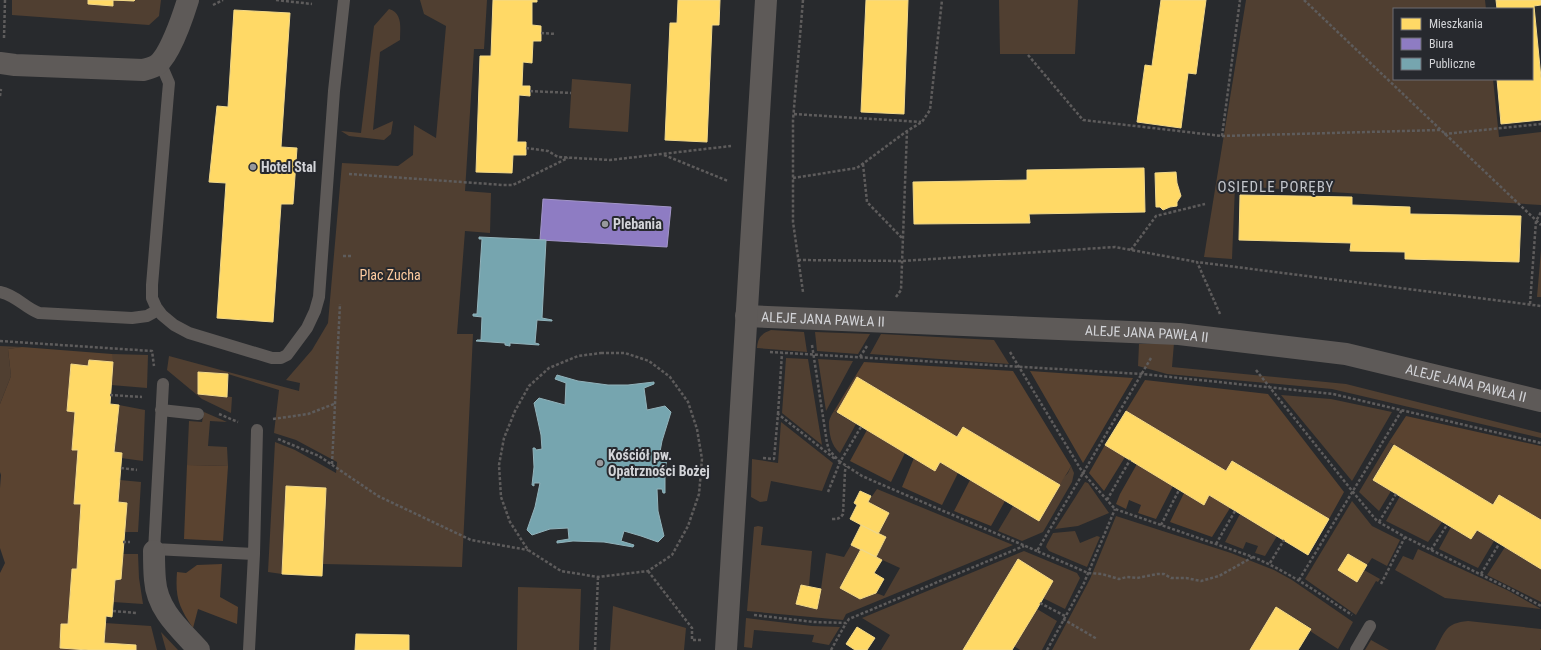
<svg xmlns="http://www.w3.org/2000/svg" width="1541" height="650" font-family="'Roboto Condensed',sans-serif">
	<style>
		.green { fill: #503f31 }
		.forest { fill: #5a4330 }
		.homes { fill: #ffd966; stroke: #f2d888 }
		.offices { fill: #8e7cc3; stroke: #a396c9 }
		.public { fill: #76a5af; stroke: #92b3bb }
		.lines { fill: none; stroke-linecap: round; stroke-linejoin: round }
		.path { stroke: #5e5c5c; stroke-width: 2.5; stroke-dasharray: 3 2; stroke-linecap: butt }
		.service { stroke: #5e5a58; stroke-width: 12 }
		.minor { stroke: #5e5a58; stroke-width: 22 }
		.poi-dot { fill: #97989c; stroke: #27292e; stroke-width: 1.5 }
		.labels { text-anchor: middle; dominant-baseline: central; stroke-width: 4; stroke-linejoin: round; paint-order: stroke }
		.poi-label { font-size: 14px; font-weight: bold; fill: #d3d4d8; stroke: #27292e; text-anchor: start }
		.park-label { font-size: 14px; fill: #ffcca0; stroke: #27292e }
		.street-label { font-size: 14px; fill: #d3d4d8; stroke: #27292e }
		.neighbourhood-label { font-size: 15px; letter-spacing: 1px; fill: #c1c4ca; stroke: #27292e }
	</style>
	<rect width="100%" height="100%" fill="#282a2d"/>
	<path class="green" d="M 12,0 L 161,0 L 159,16 L 149,25 L 12,15 Z
		M 420,0 L 487,0 L 484,49 L 474,49 L 465,191 L 491,193 L 490,233 L 465,231 L 457,334 L 473,334 L 462,567 L 323,564 L 326,488 L 286,486 L 282,574 L 268,572 L 275,442 L 295,450 L 336,473 L 337,462 L 296,440 L 274,433 L 279,390 L 228,374 L 198,372 L 198,394 L 232,397 L 231,413 L 202,399 L 167,370 L 169,356 L 299,391 L 300,383 L 286,380 L 312,350 L 328,323 L 342,163 L 398,166 L 413,155 L 414,125 L 436,138 L 446,26 L 424,14 Z
		M 999,0 L 1078,0 L 1075,54 L 1000,54 Z
		M 1246,0 L 1485,0 L 1486,9 L 1394,9 L 1394,79 L 1493,79 L 1499,137 L 1541,132 L 1541,205 L 1235,186 L 1232,259 L 1204,257 Z
		M 389,9 C 403,13 400,28 400,40 L 380,52 L 373,130 L 393,121 L 391,134 L 384,140 L 349,136 L 341,131 L 361,133 L 374,26 Z
		M 572,79 L 631,84 L 628,132 L 569,128 Z
		M 1541,250 L 1541,297 L 1537,297 Z
		M 771,330 L 804,332 L 807,352 L 757,348 C 758,337 761,334 771,330 Z
		M 815,332 L 870,334 L 858,354 L 817,351 Z
		M 881,334 L 994,340 L 1009,364 L 870,354 Z
		M 1174,343 L 1172,367 L 1346,384 L 1541,433 L 1541,438 L 1332,389 L 1167,374 L 1138,366 L 1139,344 Z
		M 0,346 L 22,347 L 8,349 L 11,376 L 0,404 Z
		M 112,354 L 148,355 L 147,388 L 111,385 Z
		M 786,358 L 808,359 L 822,445 L 782,413 Z
		M 818,359 L 853,361 L 826,411 Z
		M 1281,395 L 1331,399 L 1392,412 L 1352,481 Z
		M 119,405 L 145,410 L 143,461 L 121,458 L 114,452 Z
		M 834,411 L 856,424 L 840,453 C 831,446 829,433 829,423 C 829,419 832,414 834,411 Z
		M 204,412 L 227,422 L 210,421 L 208,446 L 227,447 L 228,466 L 187,465 L 189,421 L 202,422 Z
		M 781,422 L 833,463 L 822,491 L 771,481 L 767,501 L 760,502 L 751,497 L 752,459 L 778,463 Z
		M 1389,442 L 1394,445 L 1373,480 L 1391,491 L 1379,511 L 1359,492 Z
		M 1071,466 L 1074,473 L 1072,482 L 1043,532 L 1022,541 L 998,531 L 1013,506 L 1039,521 L 1063,478 L 1068,473 Z
		M 120,480 L 141,482 L 138,532 L 125,532 L 118,502 Z
		M 1085,482 L 1088,483 L 1109,513 L 1078,526 L 1055,529 Z
		M 877,489 L 1013,545 L 846,614 L 843,620 L 747,611 L 754,527 L 758,526 L 763,527 L 761,545 L 812,551 L 809,586 L 801,585 L 797,605 L 817,609 L 821,589 L 826,553 L 844,557 L 851,545 L 861,549 L 840,588 L 860,599 L 876,593 L 884,596 L 900,568 L 876,557 L 886,537 L 878,534 L 889,513 L 868,502 Z
		M 1400,496 L 1442,522 L 1428,542 L 1386,521 Z
		M 1352,501 L 1372,526 L 1400,540 L 1387,566 L 1372,558 L 1367,565 L 1348,554 L 1338,570 L 1357,582 L 1364,570 L 1380,579 L 1378,582 L 1376,581 L 1356,615 L 1305,579 Z
		M 1240,514 L 1277,536 L 1265,556 L 1255,553 L 1258,546 L 1246,542 L 1243,549 L 1225,542 Z
		M 1116,516 L 1231,553 L 1274,570 L 1292,580 L 1353,622 L 1338,649 L 1310,631 L 1311,628 L 1276,607 L 1250,650 L 1052,650 L 1090,579 Z
		M 1451,527 L 1471,539 L 1477,530 L 1494,541 L 1478,568 L 1439,549 Z
		M 1075,531 L 1080,543 L 1097,536 L 1100,537 L 1087,567 L 1049,551 L 1046,547 L 1047,544 L 1053,533 Z
		M 1505,547 L 1541,569 L 1541,602 L 1487,575 Z
		M 1418,549 L 1507,590 L 1541,609 L 1445,598 L 1395,570 L 1403,556 L 1413,560 Z
		M 1024,551 L 1077,573 L 1080,578 L 1065,609 L 1043,598 L 1053,581 L 1018,559 L 963,650 L 881,650 L 890,635 L 862,618 Z
		M 123,554 L 138,554 L 139,578 L 143,604 L 113,602 L 115,580 Z
		M 518,587 L 581,589 L 579,650 L 517,650 Z
		M 613,606 L 686,628 L 684,650 L 610,650 Z
		M 1037,609 L 1057,621 L 1042,650 L 1020,650 L 1014,646 Z
		M 746,618 L 812,626 L 840,627 L 829,645 L 812,642 L 814,635 L 754,630 L 752,648 L 744,647 Z
		M 1468,621 L 1541,629 L 1541,648 L 1540,650 L 1435,650 C 1445,632 1445,623 1468,621 Z
		M 105,623 L 151,626 L 157,650 L 136,650 L 136,645 L 104,643 Z
		M 161,632 L 178,650 L 166,650 Z
		M 1371,640 L 1389,650 L 1365,650 Z"/>
	<path class="forest" d="M 22,347 L 112,354 L 113,362 L 89,360 L 88,366 L 72,364 L 67,411 L 75,412 L 72,449 L 78,450 L 81,504 L 77,569 L 72,569 L 68,624 L 61,624 L 60,648 L 88,650 L 0,650 L 0,573 L 5,563 L 0,548 L 0,488 L 1,475 L 0,472 L 0,404 L 11,376 L 8,349 Z
		M 864,362 L 1013,371 L 1071,466 C 1068,473 1063,478 1060,485 L 963,427 L 957,437 L 857,377 L 837,412 L 834,411 Z
		M 1030,371 L 1133,378 L 1083,463 Z
		M 1145,380 L 1268,394 L 1344,492 L 1329,519 L 1233,461 L 1226,471 L 1126,411 Z
		M 1406,416 L 1541,446 L 1541,520 L 1493,505 L 1389,442 Z
		M 867,430 L 905,453 L 891,482 L 850,461 Z
		M 1105,445 L 1125,457 L 1104,491 L 1089,473 Z
		M 914,458 L 935,471 L 940,462 L 958,473 L 942,505 L 902,487 Z
		M 1137,464 L 1173,486 L 1156,519 L 1138,513 L 1141,505 L 1129,500 L 1126,509 L 1116,504 L 1120,494 Z
		M 187,465 L 228,466 L 223,541 L 184,539 Z
		M 970,480 L 1005,501 L 991,526 L 954,511 Z
		M 1184,493 L 1204,504 L 1209,495 L 1230,508 L 1212,537 L 1170,522 Z
		M 222,564 L 220,597 L 238,607 L 237,624 L 198,609 L 193,628 C 179,607 175,598 177,572 L 186,573 L 197,565 Z"/>
	<path class="homes" d="M 88,0 L 135,0 L 134,1 L 113,0 L 113,6 L 88,4 Z
		M 493,0 L 537,0 L 537,2 L 532,2 L 532,25 L 541,26 L 541,41 L 533,41 L 532,63 L 523,62 L 522,86 L 530,86 L 530,96 L 519,95 L 517,142 L 526,142 L 526,155 L 513,155 L 512,173 L 476,172 L 480,56 L 491,56 Z
		M 678,0 L 720,0 L 719,25 L 712,25 L 707,142 L 665,140 L 670,23 L 677,23 Z
		M 866,0 L 908,0 L 904,114 L 861,112 Z
		M 1161,0 L 1206,0 L 1196,74 L 1188,73 L 1181,128 L 1137,122 L 1145,65 L 1152,66 Z
		M 1496,0 L 1541,0 L 1541,5 L 1534,6 L 1541,78 L 1541,120 L 1501,124 L 1497,79 L 1532,79 L 1532,9 L 1497,9 Z
		M 234,10 L 290,13 L 281,147 L 297,148 L 293,204 L 281,204 L 273,322 L 217,318 L 226,183 L 209,182 L 217,106 L 228,107 Z
		M 1144,168 L 1145,212 L 1029,214 L 1030,223 L 914,224 L 913,182 L 1027,180 L 1027,170 Z
		M 1176,172 L 1177,183 L 1181,196 L 1177,202 L 1177,206 L 1170,207 L 1163,210 L 1160,207 L 1156,207 L 1155,173 Z
		M 1240,195 L 1352,197 L 1352,205 L 1410,207 L 1410,214 L 1521,216 L 1519,262 L 1405,259 L 1405,252 L 1350,251 L 1351,243 L 1239,240 Z
		M 89,360 L 113,362 L 110,404 L 119,405 L 114,452 L 122,453 L 118,502 L 127,503 L 121,579 L 115,580 L 112,617 L 106,616 L 104,643 L 136,645 L 136,650 L 88,650 L 60,648 L 61,624 L 68,624 L 72,569 L 77,569 L 81,504 L 74,504 L 78,450 L 72,450 L 75,412 L 67,411 L 71,364 L 88,366 Z
		M 198,372 L 228,374 L 227,397 L 198,394 Z
		M 857,377 L 957,437 L 963,427 L 1060,485 L 1039,521 L 940,462 L 935,471 L 837,412 Z
		M 1126,411 L 1226,471 L 1232,461 L 1329,519 L 1308,555 L 1209,495 L 1204,505 L 1105,445 Z
		M 1394,445 L 1493,505 L 1499,495 L 1541,520 L 1541,569 L 1477,530 L 1471,539 L 1373,480 Z
		M 286,486 L 326,488 L 322,576 L 282,574 Z
		M 860,491 L 871,496 L 868,502 L 889,513 L 878,534 L 850,519 L 857,505 L 854,503 Z
		M 861,525 L 886,537 L 876,557 L 851,545 Z
		M 861,549 L 882,560 L 874,573 L 884,579 L 876,593 L 860,599 L 840,588 Z
		M 1348,554 L 1367,565 L 1357,582 L 1338,570 Z
		M 1018,559 L 1053,581 L 1037,609 L 1012,650 L 963,650 Z
		M 801,585 L 821,589 L 817,609 L 796,604 Z
		M 1276,607 L 1311,629 L 1300,647 L 1298,650 L 1250,650 Z
		M 857,627 L 875,638 L 867,650 L 855,650 L 846,644 Z
		M 356,634 L 409,635 L 409,650 L 355,650 Z"/>
	<path class="offices" d="M 543,199 L 671,207 L 667,247 L 540,240 Z"/>
	<path class="public" d="M 479,237 L 546,240 L 542,318 L 552,320 L 552,321 L 537,320 L 535,343 L 539,344 L 539,345 L 510,343 L 510,346 L 505,345 L 505,343 L 476,341 L 477,340 L 481,340 L 482,317 L 473,316 L 473,314 L 477,314 L 482,239 L 479,239 Z
		M 557,375 L 578,381 L 608,385 L 628,385 L 654,382 L 654,384 L 644,388 L 647,410 L 665,406 L 671,412 L 662,441 L 659,457 L 664,458 L 665,455 L 667,455 L 665,476 L 665,493 L 663,493 L 662,489 L 657,489 L 658,511 L 664,536 L 658,542 L 641,536 L 624,531 L 621,541 L 634,545 L 633,547 L 604,542 L 573,541 L 557,543 L 557,541 L 569,539 L 568,528 L 550,529 L 532,535 L 527,530 L 535,507 L 540,483 L 534,483 L 534,486 L 532,485 L 534,467 L 533,448 L 535,448 L 536,450 L 542,449 L 541,435 L 534,403 L 539,398 L 565,405 L 566,383 L 555,379 Z"/>
	<g class="lines">
		<path class="path" d="M 276,0 L 312,4
			M 803,0 L 793,120 L 793,222 L 803,292
			M 1304,0 L 1541,225
			M 213,5 L 223,0
			M 541,33 L 556,34
			M 4,38 L 5,0
			M 1028,55 L 1083,120 L 1222,136 L 1240,0
			M 530,91 L 571,93
			M 0,96 L 1,89
			M 794,114 L 921,122
			M 1444,134 L 1541,124
			M 1222,136 L 1440,130
			M 526,148 L 548,151 L 558,157 L 610,160 L 731,146
			M 664,155 L 728,181
			M 863,164 L 867,202 L 902,238
			M 349,174 L 503,185 L 513,185 L 568,158
			M 793,178 L 857,168 L 907,131 L 922,122 L 930,110 L 942,0
			M 1131,250 L 1156,216 L 1205,204
			M 343,256 L 352,256
			M 798,260 L 902,261 L 1115,247 L 1197,262
			M 896,297 L 901,290 L 907,131
			M 1530,304 L 1536,221 L 1541,212
			M 1220,314 L 1197,262 L 1541,306
			M 0,341 L 152,351 L 154,366
			M 812,345 L 827,443 L 829,450 L 840,462
			M 770,352 L 1142,374 L 1333,394 L 1541,443
			M 1010,352 L 1083,473 L 1115,509 L 1253,557 C 1289,572 1320,594 1352,615
			M 601,353 L 625,353 L 649,361 L 670,377 L 688,402 L 697,429 L 702,459 L 699,494 L 688,526 L 672,555 L 648,571 L 598,577 L 561,571 L 528,550 L 510,522 L 501,497 L 499,465 L 504,438 L 515,411 L 529,386 L 549,368 L 578,356 Z
			M 860,357 L 867,346
			M 1151,358 L 1037,551 L 1088,573 L 1102,574 L 1119,579 L 1127,577 L 1137,578 L 1157,574 L 1164,574 L 1171,578 L 1186,578 L 1201,581 L 1219,576 L 1253,557
			M 1256,370 L 1353,492 L 1377,521 L 1405,537 L 1512,590 L 1541,606
			M 110,395 L 142,397
			M 219,414 L 238,422
			M 778,414 L 782,353
			M 273,419 L 308,414 L 334,404
			M 278,439 L 319,456 L 378,496 L 471,540 L 528,550
			M 763,458 L 774,459 L 778,414 L 835,459
			M 839,461 L 862,476 L 878,483 L 1037,551
			M 332,464 L 340,304
			M 121,468 L 137,470
			M 828,492 L 840,462 L 861,427
			M 1107,500 L 1130,460
			M 832,519 C 837,519 840,519 843,514 L 845,471 L 846,466
			M 1379,522 L 1396,494
			M 1161,525 L 1179,490
			M 123,542 L 130,542
			M 1216,544 L 1235,511
			M 1431,550 L 1447,525
			M 1270,563 L 1284,540
			M 648,571 L 692,628 L 692,640 L 701,640
			M 1481,574 L 1499,544
			M 1299,580 L 1402,410
			M 1381,584 L 1405,537
			M 1040,603 L 1065,616
			M 113,611 L 137,613
			M 754,615 L 814,622 L 846,623 L 849,619 L 1024,546
			M 1063,619 L 1097,639
			M 595,650 L 598,577
			M 831,650 L 846,623
			M 1047,650 L 1084,583 L 1115,509"/>
		<path class="service" d="M 160,62 L 169,83 L 168,94 L 152,285 L 152,298 L 156,307 L 162,315 L 174,325 L 189,333 L 272,358 L 281,358 L 287,355 L 307,328 L 315,311 L 319,297 L 334,91 L 344,0
			M 0,292 C 16,295 25,308 39,313 L 132,318 L 147,316 L 158,310
			M 161,410 L 198,414
			M 154,549 L 254,554
			M 154,551 L 163,384
			M 249,650 L 254,554 L 257,430
			M 1356,650 L 1370,626"/>
		<g class="minor">
			<path d="M 0,63 L 15,65 L 143,70 C 147,69 151,68 155,66 C 169,59 183,16 188,0"/>
			<path id="s1" d="M 746,316 L 1179,334 L 1346,354 L 1541,401"/>
			<path d="M 154,551 C 154,561 154,570 155,580 C 157,610 180,629 199,650"/>
			<path d="M 726,650 L 766,0"/>
		</g>
	</g>
	<g class="poi-dot">
		<circle cx="253" cy="167" r="4"/>
		<circle cx="605" cy="224" r="4"/>
		<circle cx="600" cy="463" r="4"/>
	</g>
	<g class="labels">
		<g class="poi-label">
			<text x="261" y="167">Hotel Stal</text>
			<text x="613" y="224">Plebania</text>
			<text x="608" y="455">Kościół pw.<tspan x="608" dy="16">Opatrzności Bożej</tspan></text>
		</g>
		<g class="park-label">
			<text x="390" y="275">Plac Zucha</text>
		</g>
		<g class="street-label">
			<text stroke="none"><textPath href="#s1" startOffset="77">ALEJE JANA PAWŁA II</textPath></text>
			<text stroke="none"><textPath href="#s1" startOffset="401">ALEJE JANA PAWŁA II</textPath></text>
			<text stroke="none"><textPath href="#s1" startOffset="725">ALEJE JANA PAWŁA II</textPath></text>
		</g>
		<g class="neighbourhood-label">
			<text x="1276" y="187">OSIEDLE PORĘBY</text>
		</g>
	</g>
	<rect x="1393" y="8" width="140" height="72" fill="#27292e" stroke="#6c6d72"/>
	<rect x="1401" y="18" width="20" height="12" fill="#ffd966" stroke="#6c6d72"/>
	<text x="1429" y="28" font-size="12" fill="#d3d4d8">Mieszkania</text>
	<rect x="1401" y="38" width="20" height="12" fill="#8e7cc3" stroke="#6c6d72"/>
	<text x="1429" y="48" font-size="12" fill="#d3d4d8">Biura</text>
	<rect x="1401" y="58" width="20" height="12" fill="#76a5af" stroke="#6c6d72"/>
	<text x="1429" y="68" font-size="12" fill="#d3d4d8">Publiczne</text>
</svg>
